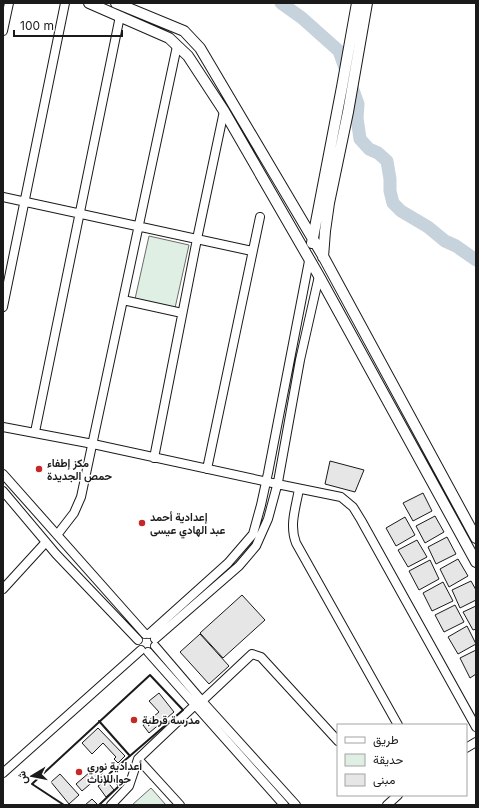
<svg xmlns="http://www.w3.org/2000/svg" width="479" height="808" font-family="Inter,Vazirmatn,sans-serif">
	<style>
		.green { fill: #e0efe3; stroke: #6a6a6a }
		.lines { fill: none; stroke-linecap: round; stroke-linejoin: round }
		.river { stroke: #c6d2dc; stroke-width: 13 }
		.building { fill: #e6e6e6; stroke: #1a1a1a }
		.minor-casing { stroke: #1a1a1a; stroke-width: 10 }
		.major-casing { stroke: #1a1a1a; stroke-width: 12 }
		.minor { stroke: #fff; stroke-width: 8 }
		.major { stroke: #fff; stroke-width: 10 }
		.wall { stroke: #1a1a1a; stroke-width: 2 }
		.poi-dot { fill: #c62828; stroke: #fff; stroke-width: 1.5 }
		.labels { text-anchor: middle; dominant-baseline: central; stroke-width: 3; stroke-linejoin: round; paint-order: stroke }
		.poi-label { font-size: 11px; font-weight: bold; fill: #1a1a1a; stroke: #fff; text-anchor: start }
	</style>
	<rect width="100%" height="100%" fill="#fff"/>
	<path class="green" d="M 149,236 L 189,245 L 175,308 L 135,299 Z
		M 151,788 L 166,805 L 132,805 Z"/>
	<g class="lines">
		<path class="river" d="M 281,3 L 302,18 L 339,51 L 358,104 L 357,118 L 360,139 L 369,149 L 378,153 L 387,161 L 390,179 L 390,191 L 393,203 L 401,211 L 428,227 L 445,241 L 456,246 L 476,260"/>
	</g>
	<path class="building" d="M 330,461 L 364,470 L 355,492 L 325,484 Z
		M 423,493 L 432,511 L 413,521 L 403,503 Z
		M 435,516 L 444,532 L 425,543 L 416,526 Z
		M 405,517 L 415,535 L 396,546 L 386,528 Z
		M 447,537 L 456,554 L 436,564 L 428,547 Z
		M 417,540 L 427,557 L 408,567 L 398,550 Z
		M 458,559 L 468,576 L 449,587 L 440,569 Z
		M 430,560 L 439,579 L 419,590 L 409,571 Z
		M 471,581 L 476,590 L 476,600 L 460,608 L 452,590 Z
		M 443,582 L 453,601 L 432,611 L 423,593 Z
		M 242,595 L 265,620 L 223,658 L 200,633 Z
		M 455,605 L 464,622 L 444,632 L 435,615 Z
		M 476,606 L 476,629 L 473,630 L 463,612 Z
		M 467,626 L 476,644 L 458,654 L 448,637 Z
		M 200,634 L 229,666 L 209,684 L 180,652 Z
		M 476,650 L 476,674 L 470,678 L 460,658 Z
		M 159,693 L 174,712 L 149,733 L 143,725 L 159,712 L 149,701 Z
		M 98,728 L 125,756 L 118,763 L 114,759 L 116,757 L 103,743 L 92,754 L 82,743 Z
		M 97,766 L 103,773 L 82,791 L 76,784 Z
		M 60,774 L 79,795 L 69,804 L 51,782 Z
		M 106,780 L 114,790 L 106,797 L 98,786 Z
		M 92,799 L 98,805 L 85,805 Z"/>
	<g class="lines">
		<defs>
			<path id="minor" d="M 3,31 L 9,3
				M 3,197 L 252,251
				M 123,300 L 182,313
				M 3,307 L 65,3
				M 3,427 L 93,444 L 277,484 L 341,497 L 353,507 L 361,520 L 476,727
				M 35,432 L 120,16
				M 154,458 L 197,239 L 224,111
				M 207,469 L 260,217
				M 3,474 L 145,634
				M 299,489 C 296,507 289,525 296,543 L 398,725
				M 3,491 L 56,554 L 138,640
				M 57,535 L 74,513 L 81,497 L 177,46
				M 3,589 L 46,542
				M 149,634 L 228,563 L 253,534 L 261,505 L 268,473 L 309,261
				M 155,639 L 239,566 L 256,546 L 268,519 L 278,482 L 300,360 L 319,276
				M 155,646 L 202,701 L 296,805
				M 148,652 L 284,805
				M 202,701 L 252,654 L 261,657 L 338,741
				M 466,748 L 476,742
				M 138,759 L 180,805
				M 3,773 L 141,650
				M 111,805 L 129,786 L 138,759 L 195,705
				M 387,805 L 398,795"/>
			<path id="major" d="M 89,3 L 169,38 L 188,56 L 224,111 L 319,276 L 476,562
				M 116,3 L 184,31 L 200,48 L 323,256 L 476,538
				M 312,243 L 342,87 L 357,3
				M 323,257 L 325,231 L 329,203 L 348,112 L 367,3"/>
		</defs>
		<use href="#minor" class="minor-casing"/>
		<use href="#major" class="major-casing"/>
		<use href="#minor" class="minor"/>
		<use href="#major" class="major"/>
		<path class="wall" d="M 99,721 L 130,756
			M 64,805 L 32,784 L 150,675 L 183,710 L 109,774 L 119,786 L 99,805"/>
	</g>
	<g class="poi-dot">
		<circle cx="39" cy="469" r="4"/>
		<circle cx="142" cy="523" r="4"/>
		<circle cx="134" cy="720" r="4"/>
		<circle cx="79" cy="772" r="4"/>
	</g>
	<g class="labels">
		<g class="poi-label">
			<text x="47" y="463">مكز إطفاء<tspan x="47" dy="13">حمص الجديدة</tspan></text>
			<text x="150" y="517">إعدادية أحمد<tspan x="150" dy="13">عبد الهادي عيسى</tspan></text>
			<text x="142" y="720">مدرسة قرطبة</text>
			<text x="87" y="766">أعدادية نوري<tspan x="87" dy="13">حوا للإناث</tspan></text>
		</g>
	</g>
	<rect width="479" height="808" fill="none" stroke="#1a1a1a" stroke-width="8"/>
	<rect x="337" y="724" width="130" height="72" fill="#ffffff" stroke="#a3a3a3"/>
	<rect x="345" y="737" width="20" height="6" fill="#ffffff" stroke="#a3a3a3"/>
	<text x="373" y="744" font-size="12" fill="#1a1a1a">طريق</text>
	<rect x="345" y="754" width="20" height="12" fill="#e0efe3" stroke="#a3a3a3"/>
	<text x="373" y="764" font-size="12" fill="#1a1a1a">حديقة</text>
	<rect x="345" y="774" width="20" height="12" fill="#e6e6e6" stroke="#a3a3a3"/>
	<text x="373" y="784" font-size="12" fill="#1a1a1a">مبنى</text>
	<g transform="translate(32 776) rotate(260)" stroke="#ffffff" stroke-width="3" paint-order="stroke">
	<path d="M0-3L7 15L0 10L-7 15Z" fill="#1a1a1a"/>
	<text y="-6" font-size="11" font-weight="bold" text-anchor="middle" fill="#1a1a1a">ش</text>
	</g>
	<path d="M14 30v6h108v-6" fill="none" stroke="#1a1a1a" stroke-width="2"/>
	<text x="20" y="30" font-size="12" fill="#1a1a1a" stroke="#ffffff" stroke-width="3" paint-order="stroke">100 m</text>
</svg>
